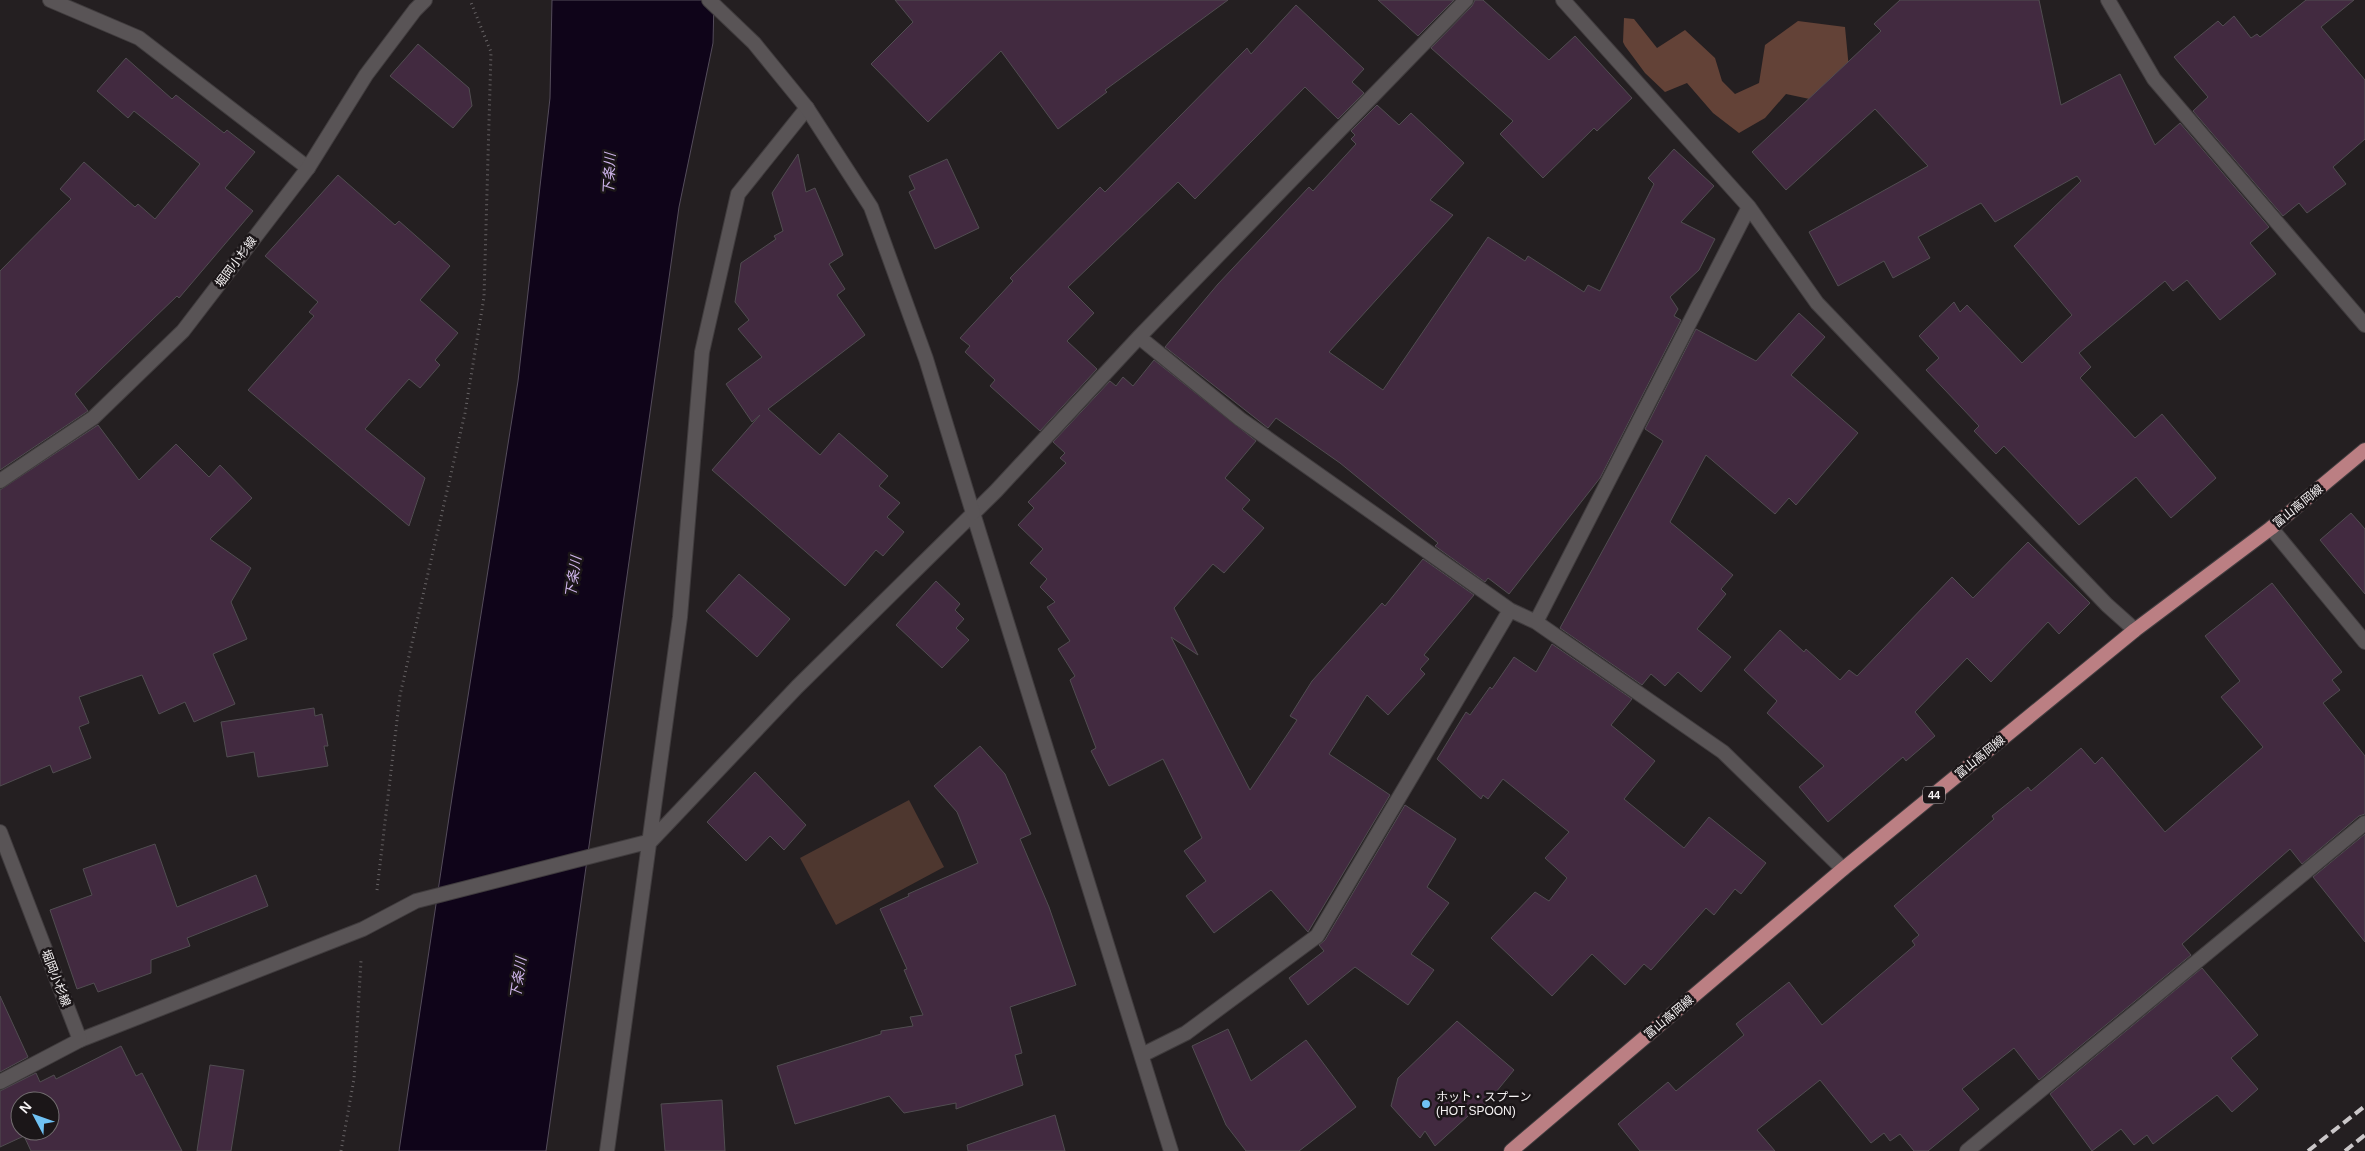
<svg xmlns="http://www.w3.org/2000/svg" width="2365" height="1151" font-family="Arial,'Noto Sans JP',sans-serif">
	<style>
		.green { fill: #4e372f }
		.forest { fill: #634237 }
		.water { fill: #0f0419; stroke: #544c5b }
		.building { fill: #422a40; stroke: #514d51; fill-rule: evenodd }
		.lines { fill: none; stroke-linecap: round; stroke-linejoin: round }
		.service-casing { stroke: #403c3e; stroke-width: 16 }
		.minor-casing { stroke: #403c3e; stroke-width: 16 }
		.tertiary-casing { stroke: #403c3e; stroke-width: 16 }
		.secondary-casing { stroke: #403c3e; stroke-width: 16 }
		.primary-casing { stroke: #403c3e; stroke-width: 16 }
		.path { stroke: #676365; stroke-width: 3; stroke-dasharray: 1 4; stroke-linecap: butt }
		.service { stroke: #595456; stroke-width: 14 }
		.minor { stroke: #595456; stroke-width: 14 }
		.tertiary { stroke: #595456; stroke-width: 14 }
		.secondary { stroke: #595456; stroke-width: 14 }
		.primary { stroke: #bb7f83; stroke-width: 14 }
		.rail { stroke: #cbc7c9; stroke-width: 4; stroke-dasharray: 10 5; stroke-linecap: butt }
		.poi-dot { fill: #70c2f4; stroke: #1b1618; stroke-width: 2 }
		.labels { text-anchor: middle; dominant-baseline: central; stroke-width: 5; stroke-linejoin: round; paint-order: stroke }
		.shield { fill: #1b1618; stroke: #b4b1b2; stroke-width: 1 }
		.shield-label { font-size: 11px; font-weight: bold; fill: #f6f3f4 }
		.street-label { font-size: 12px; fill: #f6f3f4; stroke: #1b1618 }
		.poi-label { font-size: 12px; fill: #f6f3f4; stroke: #1b1618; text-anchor: start }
		.water-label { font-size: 14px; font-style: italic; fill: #ceb4ea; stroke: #1b1618 }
	</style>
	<rect width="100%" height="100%" fill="#241f21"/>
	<path class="green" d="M 909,800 L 944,867 L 836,925 L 800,858 Z"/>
	<path class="forest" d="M 1624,18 L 1634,19 L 1657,48 L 1685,30 L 1715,58 L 1722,81 L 1735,94 L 1759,83 L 1765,45 L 1798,21 L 1845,27 L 1849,69 L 1819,101 L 1786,94 L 1765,118 L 1739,133 L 1713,113 L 1687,83 L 1665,92 L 1645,73 L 1625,46 L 1623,42 Z"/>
	<path class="water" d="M 552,0 L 714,0 L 713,43 L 679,207 L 546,1151 L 399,1151 L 453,791 L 518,381 L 550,98 Z"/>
	<path class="building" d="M 895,0 L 1228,0 L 1105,90 L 1107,92 L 1058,129 L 1001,51 L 928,122 L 871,64 L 913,22 Z
		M 1378,0 L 1454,0 L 1418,36 Z
		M 1475,0 L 1483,0 L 1549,60 L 1575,36 L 1632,98 L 1597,131 L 1594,128 L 1543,178 L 1500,134 L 1513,121 L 1431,48 L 1472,6 Z
		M 1900,0 L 2039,0 L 2061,105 L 2120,74 L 2155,145 L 2180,123 L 2269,227 L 2250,243 L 2276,274 L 2220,320 L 2187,280 L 2173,291 L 2165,281 L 2079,353 L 2091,367 L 2080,378 L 2135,438 L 2162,414 L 2216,478 L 2171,518 L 2136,477 L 2079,525 L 2004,446 L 1996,454 L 1974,431 L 1979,426 L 1926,370 L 1939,358 L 1919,336 L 1954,302 L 1960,312 L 1967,305 L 2022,363 L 2072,315 L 2014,246 L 2081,181 L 2077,176 L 1995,222 L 1981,203 L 1918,237 L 1930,258 L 1893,278 L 1884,261 L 1838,286 L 1809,232 L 1928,166 L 1875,109 L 1786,190 L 1752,152 L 1881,31 L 1874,24 Z
		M 2306,0 L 2354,0 L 2321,27 L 2365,80 L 2365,139 L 2333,167 L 2346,184 L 2307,213 L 2299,203 L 2283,216 L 2193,111 L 2208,97 L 2174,57 L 2218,21 L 2223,26 L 2234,16 L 2251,38 L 2257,34 L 2260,37 Z
		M 1296,5 L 1364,69 L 1352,82 L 1364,93 L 1338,119 L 1305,87 L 1195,199 L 1178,182 L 1068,287 L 1094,313 L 1067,341 L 1097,369 L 1040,431 L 990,386 L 995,380 L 965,352 L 970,346 L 960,338 L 1013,281 L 1010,278 L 1100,187 L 1105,192 L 1247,48 L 1251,54 Z
		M 418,44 L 469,88 L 472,106 L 453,128 L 390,76 Z
		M 126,58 L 172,99 L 176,95 L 224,133 L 227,130 L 255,152 L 225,188 L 253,211 L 179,298 L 177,296 L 75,394 L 88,411 L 0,470 L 0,271 L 71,199 L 60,189 L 84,162 L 135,207 L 138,204 L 155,219 L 200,164 L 134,111 L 128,118 L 97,91 Z
		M 1377,105 L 1399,125 L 1411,113 L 1464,163 L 1430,200 L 1453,215 L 1329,352 L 1383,390 L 1488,237 L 1525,261 L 1528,256 L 1584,292 L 1588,285 L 1600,291 L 1654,184 L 1648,178 L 1674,149 L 1714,186 L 1681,222 L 1715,239 L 1699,270 L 1670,297 L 1678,309 L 1674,316 L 1681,320 L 1600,478 L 1509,594 L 1488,578 L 1485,582 L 1435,546 L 1438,543 L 1340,463 L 1276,418 L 1268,428 L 1165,347 L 1218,284 L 1309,187 L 1313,191 L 1356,144 L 1351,139 L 1355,135 L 1351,131 Z
		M 798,154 L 806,192 L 815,188 L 843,255 L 829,264 L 845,289 L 837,295 L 865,335 L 768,409 L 820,455 L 839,433 L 888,476 L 879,486 L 900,503 L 887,517 L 904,532 L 883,556 L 876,550 L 845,586 L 712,470 L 760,415 L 752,422 L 726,384 L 762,357 L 738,329 L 749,320 L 735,302 L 741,263 L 776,239 L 774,236 L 783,231 L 772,193 Z
		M 947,159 L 979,228 L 935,249 L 909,192 L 915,189 L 909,176 Z
		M 338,175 L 395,225 L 399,221 L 450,266 L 420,300 L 458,333 L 435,360 L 440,365 L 420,388 L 409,379 L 365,429 L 425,478 L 409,526 L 248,390 L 314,316 L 309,312 L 318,302 L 265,256 Z
		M 1799,313 L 1825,337 L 1791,375 L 1858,433 L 1796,505 L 1789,498 L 1775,514 L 1706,455 L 1670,522 L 1733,575 L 1721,589 L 1726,594 L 1697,629 L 1731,657 L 1701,692 L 1678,672 L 1665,686 L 1651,674 L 1642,685 L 1560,628 L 1663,441 L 1645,429 L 1696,329 L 1756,361 Z
		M 1154,360 L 1256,441 L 1225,478 L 1250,500 L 1242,509 L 1264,528 L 1224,573 L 1213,564 L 1174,608 L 1198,655 L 1171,637 L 1250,790 L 1297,720 L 1290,716 L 1312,681 L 1382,603 L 1385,606 L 1423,559 L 1474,595 L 1424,655 L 1429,659 L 1420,669 L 1425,674 L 1388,715 L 1367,695 L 1329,754 L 1390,795 L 1308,932 L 1271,890 L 1214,933 L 1186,896 L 1206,881 L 1184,851 L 1202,838 L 1163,759 L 1109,786 L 1091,751 L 1096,748 L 1070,680 L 1075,676 L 1058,649 L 1070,641 L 1047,607 L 1055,602 L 1040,587 L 1047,579 L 1030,563 L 1043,549 L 1018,525 L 1034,508 L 1028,502 L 1066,463 L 1060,458 L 1065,453 L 1053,442 L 1110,381 L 1116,386 L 1123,377 L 1133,386 Z
		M 98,425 L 139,480 L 176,444 L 209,477 L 220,465 L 252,498 L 210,539 L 251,568 L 231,602 L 247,639 L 213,654 L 235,704 L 194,722 L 185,702 L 159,714 L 142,675 L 79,697 L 89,723 L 79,727 L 91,758 L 53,773 L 50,765 L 0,786 L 0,490 Z
		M 2351,513 L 2365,529 L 2365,594 L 2320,540 Z
		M 2028,542 L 2090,603 L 2059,634 L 2048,622 L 1991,682 L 1967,658 L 1915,712 L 1935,736 L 1906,761 L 1903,757 L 1828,822 L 1799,787 L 1824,766 L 1767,713 L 1777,701 L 1744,670 L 1780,630 L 1804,652 L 1806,649 L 1840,680 L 1849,670 L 1857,676 L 1952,577 L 1973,598 Z
		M 739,574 L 790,619 L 757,657 L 706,611 Z
		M 936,581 L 960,604 L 955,610 L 964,619 L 956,628 L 969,640 L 942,668 L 896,625 Z
		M 2272,583 L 2342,672 L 2332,680 L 2340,690 L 2323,703 L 2365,756 L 2365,814 L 2359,816 L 2302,864 L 2290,849 L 2182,944 L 2191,955 L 2039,1080 L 2014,1048 L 1962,1089 L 1979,1109 L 1928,1151 L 1914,1151 L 1900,1134 L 1890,1141 L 1884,1133 L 1871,1143 L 1820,1080 L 1757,1130 L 1775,1151 L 1640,1151 L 1618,1124 L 1668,1082 L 1676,1091 L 1744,1035 L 1736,1024 L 1789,982 L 1822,1025 L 1915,945 L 1912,941 L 1919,935 L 1894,906 L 1994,819 L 1992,816 L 2028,787 L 2031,791 L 2081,748 L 2095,764 L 2102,757 L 2165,832 L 2263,747 L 2221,697 L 2240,681 L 2205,636 Z
		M 1552,644 L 1632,699 L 1611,725 L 1655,761 L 1624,799 L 1684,848 L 1709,817 L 1766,863 L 1741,894 L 1735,889 L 1714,915 L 1706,908 L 1651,970 L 1644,964 L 1625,985 L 1592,954 L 1552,996 L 1491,938 L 1535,892 L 1549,901 L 1567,878 L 1545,858 L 1569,832 L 1503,779 L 1488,799 L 1483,795 L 1481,799 L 1437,759 L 1466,712 L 1470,715 L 1490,687 L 1492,689 L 1514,657 L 1536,672 Z
		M 314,708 L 315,716 L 322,714 L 328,746 L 324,746 L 328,766 L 258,777 L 254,752 L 227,757 L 221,722 Z
		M 980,746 L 1005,774 L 1031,834 L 1020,839 L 1049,907 L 1076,985 L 1010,1007 L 1022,1053 L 1015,1055 L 1023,1085 L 956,1109 L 956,1103 L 904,1113 L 889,1096 L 795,1124 L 777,1066 L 881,1034 L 881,1031 L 913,1026 L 910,1017 L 923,1015 L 904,970 L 907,969 L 880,909 L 909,896 L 908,894 L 978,863 L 957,812 L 934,786 Z
		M 755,772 L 806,825 L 784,850 L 770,836 L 746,861 L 707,822 Z
		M 1405,805 L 1456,839 L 1427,887 L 1449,903 L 1411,954 L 1434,970 L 1408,1005 L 1355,967 L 1308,1005 L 1289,978 L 1324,951 L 1319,945 L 1325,940 Z
		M 2365,834 L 2365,942 L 2313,877 Z
		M 155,844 L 177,907 L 256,875 L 268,906 L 187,938 L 190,946 L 151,960 L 151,973 L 98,992 L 94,983 L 77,989 L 50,910 L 92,895 L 83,869 Z
		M 2202,968 L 2258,1035 L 2231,1058 L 2258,1089 L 2232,1112 L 2217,1095 L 2153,1144 L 2147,1135 L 2134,1145 L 2121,1129 L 2092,1151 L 2050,1094 Z
		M 0,996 L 28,1057 L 0,1072 Z
		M 1457,1021 L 1514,1070 L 1482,1109 L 1479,1106 L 1435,1146 L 1425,1131 L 1420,1138 L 1391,1106 L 1398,1078 Z
		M 1228,1029 L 1251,1081 L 1306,1040 L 1356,1107 L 1299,1151 L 1246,1151 L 1226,1125 L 1192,1046 Z
		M 121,1046 L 136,1076 L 142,1073 L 182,1151 L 31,1151 L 24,1136 L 0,1147 L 0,1091 L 36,1073 L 40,1082 L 54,1075 L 56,1079 ZM 20,1101 L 50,1101 L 50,1131 L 20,1131 Z
		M 210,1065 L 244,1070 L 231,1151 L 197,1151 Z
		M 722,1100 L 725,1151 L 665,1151 L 661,1104 Z
		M 1055,1115 L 1065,1151 L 968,1151 L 967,1145 Z"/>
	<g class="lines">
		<defs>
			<path id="service" d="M 50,0 L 139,38 L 308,168"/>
			<path id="minor" d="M 1563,0 L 1749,207 L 1817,303 L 2107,605 L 2135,630
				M 2108,0 L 2154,79 L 2365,325
				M 1139,337 L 1240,419 L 1510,610 L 1536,622 L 1723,752 L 1843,869
				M 973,513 L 1171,1151
				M 1536,622 L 1749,207
				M 80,1040 L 363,929 L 416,901 L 651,841 L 797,687 L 996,491 L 1139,337 L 1466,0
				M 1142,1055 L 1186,1033 L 1317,936 L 1510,610
				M 607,1151 L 680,617 L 702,352 L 738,194 L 807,108
				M 1967,1151 L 2365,823"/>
			<path id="tertiary" d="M 709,0 L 754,43 L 807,108 L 871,207 L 926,359 L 973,513
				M 2271,528 L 2365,642"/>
			<path id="secondary" d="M 0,481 L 93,418 L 183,331 L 308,168 L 366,75 L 415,10 L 425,0
				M 0,832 L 80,1040 L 0,1082"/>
			<path id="primary" d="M 1511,1151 L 1843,869 L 2135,630 L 2271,528 L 2365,450"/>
		</defs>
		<use href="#service" class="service-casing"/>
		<use href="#minor" class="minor-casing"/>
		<use href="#tertiary" class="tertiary-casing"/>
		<use href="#secondary" class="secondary-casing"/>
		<use href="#primary" class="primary-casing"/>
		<path class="path" d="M 377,890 L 400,695 L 465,413 L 484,297 L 491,52 L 470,0
			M 341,1151 L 354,1079 L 361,961"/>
		<use href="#service" class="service"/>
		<use href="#minor" class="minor"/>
		<use href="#tertiary" class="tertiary"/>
		<use href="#secondary" class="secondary"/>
		<use href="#primary" class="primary"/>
		<path class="rail" d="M 2308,1151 L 2365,1106
			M 2345,1151 L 2365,1135"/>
	</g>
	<circle class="poi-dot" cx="1426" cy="1104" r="5"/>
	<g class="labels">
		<rect class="shield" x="1923" y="786.5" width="22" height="17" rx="4"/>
		<g class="shield-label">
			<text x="1934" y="795">44</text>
		</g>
		<g class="street-label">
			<text transform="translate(236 262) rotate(-53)">堀岡小杉線</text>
			<text transform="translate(2298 506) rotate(-39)">富山高岡線</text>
			<text transform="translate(1980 757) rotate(-39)">富山高岡線</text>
			<text transform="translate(56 978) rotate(69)">堀岡小杉線</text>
			<text transform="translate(1669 1017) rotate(-40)">富山高岡線</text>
		</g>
		<g class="poi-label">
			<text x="1436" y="1097">ホット・スプーン<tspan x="1436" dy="14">(HOT SPOON)</tspan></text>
		</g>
		<g class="water-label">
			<text transform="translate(609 174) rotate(-87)">下条川</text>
			<text transform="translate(573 577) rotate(-82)">下条川</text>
			<text transform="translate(518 978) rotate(-82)">下条川</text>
		</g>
	</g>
	<g transform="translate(35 1116) rotate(311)"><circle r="24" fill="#1b1618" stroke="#736e70"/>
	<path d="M0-4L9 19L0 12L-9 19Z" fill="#70c2f4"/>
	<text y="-8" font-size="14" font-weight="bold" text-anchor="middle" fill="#f6f3f4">N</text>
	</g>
</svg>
